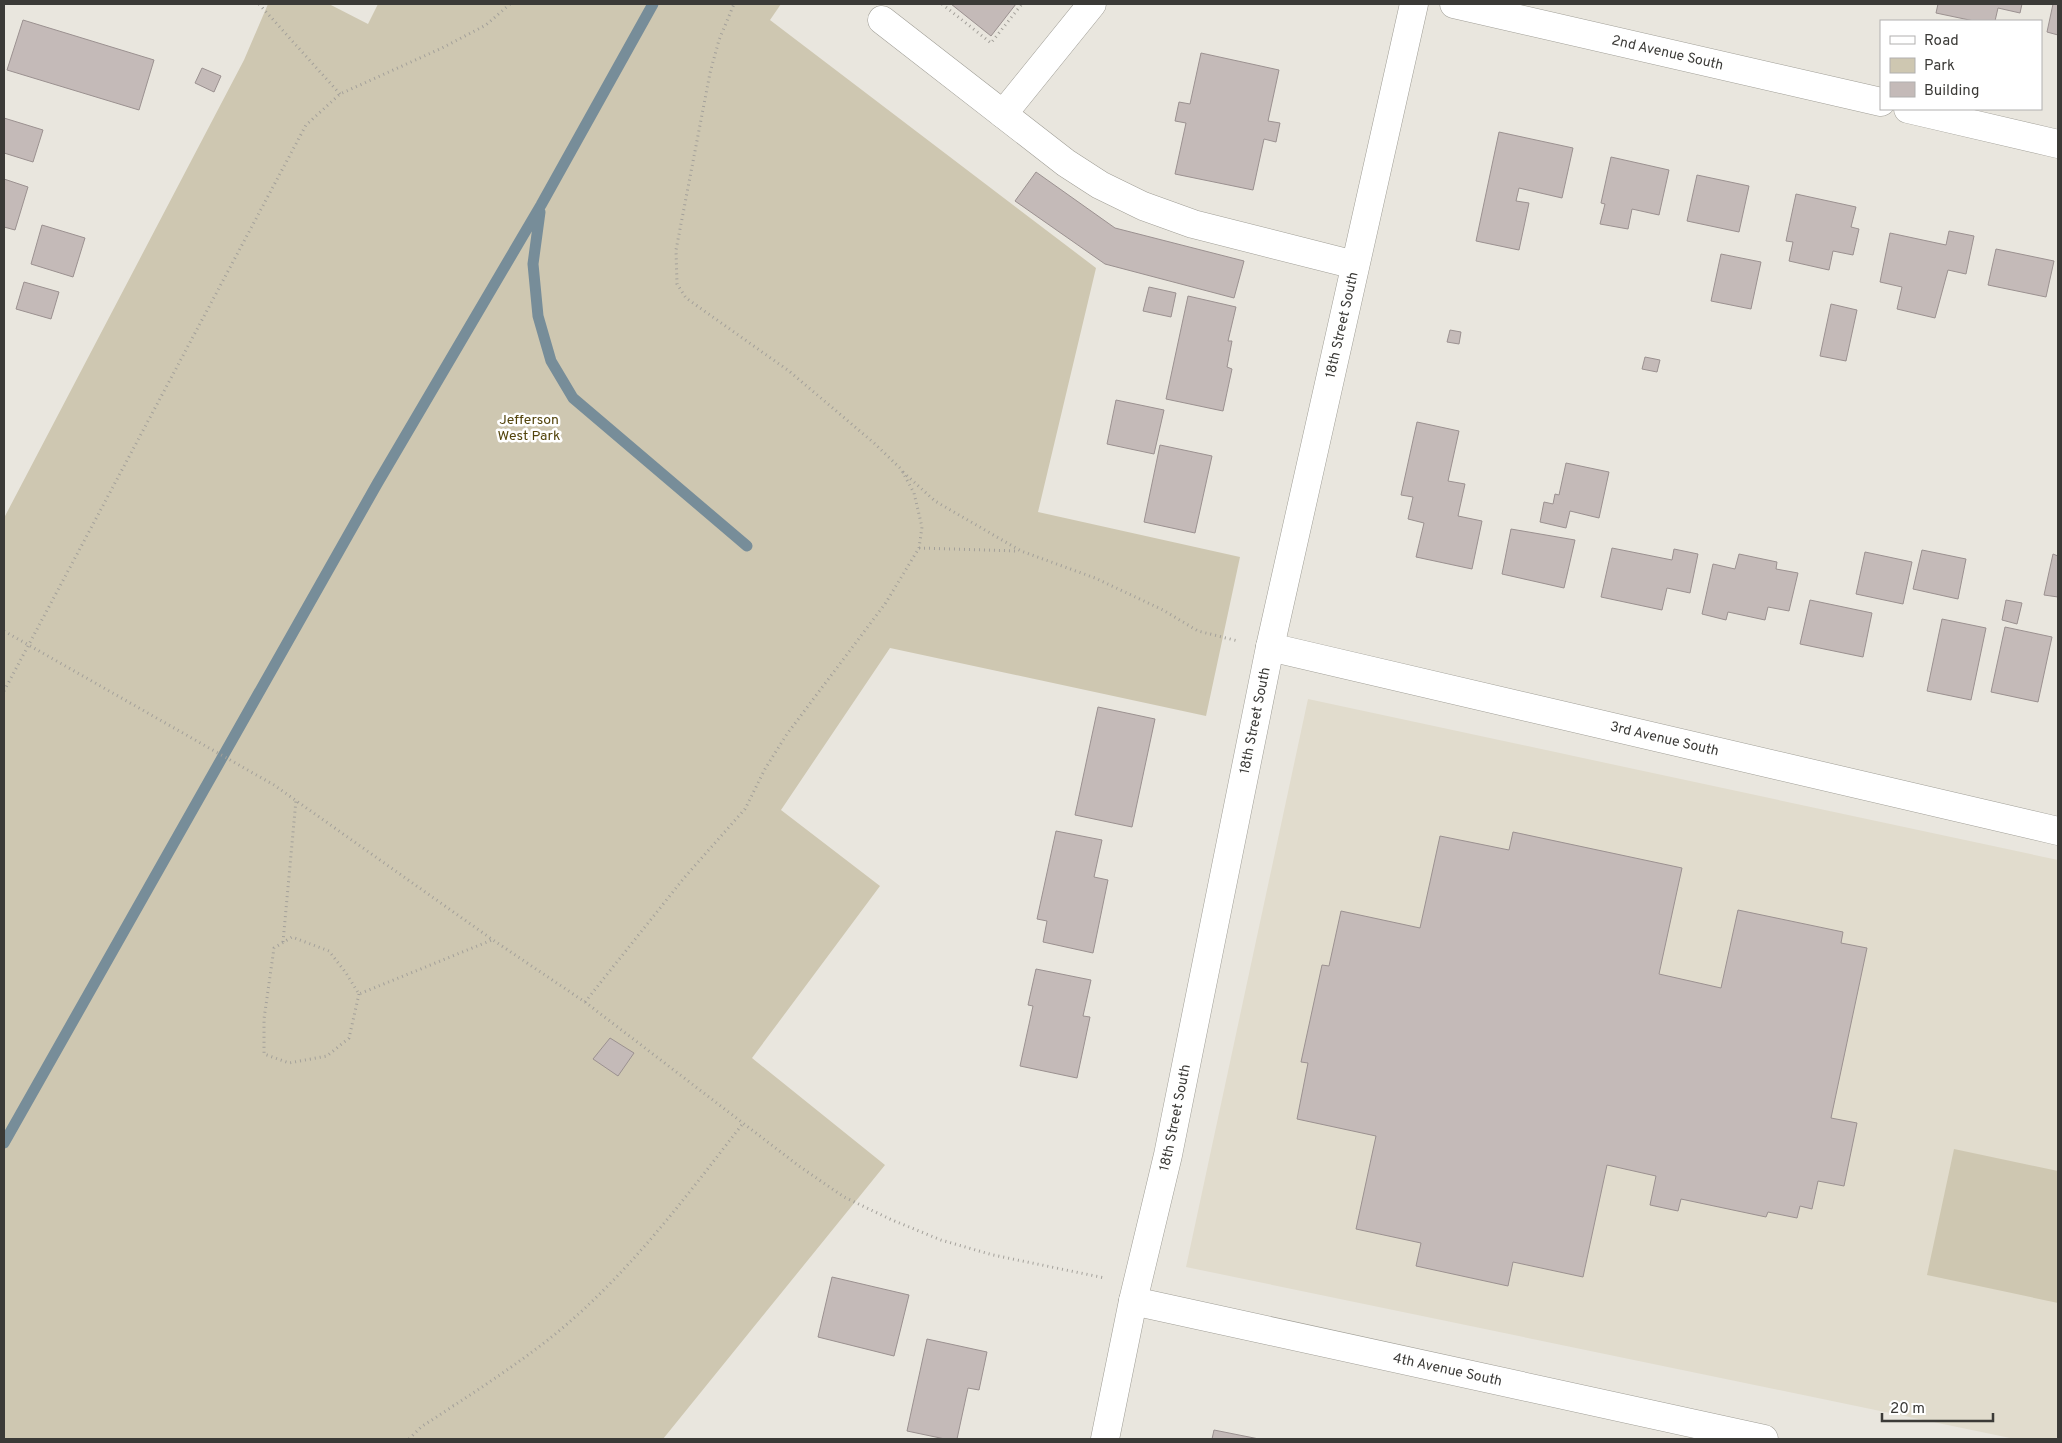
<svg xmlns="http://www.w3.org/2000/svg" width="2062" height="1443" font-family="Overpass,sans-serif">
	<style>
		.built { fill: #e1dccd }
		.green { fill: #cec7b1 }
		.lines { fill: none; stroke-linecap: round; stroke-linejoin: round }
		.stream { stroke: #778d99; stroke-width: 11 }
		.building { fill: #c4bab8; stroke: #9b9190 }
		.minor-casing { stroke: #a09e96; stroke-width: 29 }
		.path { stroke: #a3a09a; stroke-width: 3; stroke-dasharray: 1 4; stroke-linecap: butt }
		.minor { stroke: #fff; stroke-width: 28 }
		.labels { text-anchor: middle; dominant-baseline: central; stroke-width: 5; stroke-linejoin: round; paint-order: stroke }
		.street-label { font-size: 14px; fill: #3b3a37; stroke: #fff }
		.park-label { font-size: 14px; fill: #53440c; stroke: #fff }
	</style>
	<rect width="100%" height="100%" fill="#e9e6de"/>
	<path class="built" d="M 1308,699 L 2058,860 L 2058,1439 L 2015,1439 L 1186,1267 Z"/>
	<path class="green" d="M 268,4 L 329,4 L 368,24 L 378,4 L 781,4 L 770,20 L 1096,268 L 1038,512 L 1240,557 L 1206,716 L 890,648 L 781,810 L 880,886 L 752,1058 L 885,1165 L 663,1439 L 4,1439 L 4,518 L 244,60 Z
		M 1954,1149 L 2058,1171 L 2058,1303 L 1927,1275 Z"/>
	<g class="lines">
		<path class="stream" d="M 540,212 L 533,264 L 538,316 L 551,361 L 573,398 L 747,546
			M 4,1143 L 377,484 L 541,205 L 653,4"/>
	</g>
	<path class="building" d="M 951,4 L 1016,4 L 991,36 Z
		M 1938,4 L 2022,4 L 2020,13 L 1998,8 L 1995,21 L 1974,21 L 1936,13 Z
		M 2053,4 L 2058,4 L 2058,35 L 2047,32 Z
		M 23,20 L 154,60 L 139,110 L 7,70 Z
		M 1201,53 L 1279,70 L 1268,121 L 1280,123 L 1276,142 L 1264,139 L 1253,190 L 1175,174 L 1186,123 L 1175,121 L 1179,102 L 1190,104 Z
		M 202,68 L 221,76 L 214,92 L 195,83 Z
		M 4,118 L 43,130 L 33,162 L 4,153 Z
		M 1499,132 L 1573,148 L 1562,198 L 1519,188 L 1516,201 L 1529,203 L 1519,250 L 1476,241 Z
		M 1611,157 L 1669,170 L 1659,215 L 1632,209 L 1628,229 L 1600,224 L 1605,204 L 1601,203 Z
		M 1036,172 L 1115,228 L 1244,261 L 1234,298 L 1105,264 L 1015,201 Z
		M 1697,175 L 1749,186 L 1739,232 L 1687,221 Z
		M 4,179 L 28,187 L 15,230 L 4,227 Z
		M 1796,194 L 1856,207 L 1851,227 L 1859,229 L 1853,255 L 1833,251 L 1829,270 L 1789,261 L 1793,242 L 1786,241 Z
		M 42,225 L 85,238 L 73,277 L 31,264 Z
		M 1949,231 L 1974,236 L 1966,274 L 1948,270 L 1935,318 L 1897,309 L 1902,287 L 1880,282 L 1890,233 L 1946,245 Z
		M 1996,249 L 2054,261 L 2046,297 L 1988,285 Z
		M 1721,254 L 1761,262 L 1751,309 L 1711,301 Z
		M 24,282 L 59,292 L 51,319 L 16,309 Z
		M 1149,287 L 1176,293 L 1171,317 L 1143,311 Z
		M 1188,296 L 1236,307 L 1228,341 L 1232,341 L 1227,367 L 1232,369 L 1223,411 L 1166,399 Z
		M 1831,304 L 1857,310 L 1846,361 L 1820,356 Z
		M 1450,330 L 1461,332 L 1459,344 L 1447,342 Z
		M 1645,357 L 1660,360 L 1657,372 L 1642,369 Z
		M 1116,400 L 1164,410 L 1154,454 L 1107,444 Z
		M 1417,422 L 1459,431 L 1448,481 L 1465,484 L 1458,516 L 1482,521 L 1472,569 L 1416,557 L 1424,523 L 1408,519 L 1413,497 L 1401,495 Z
		M 1160,445 L 1212,456 L 1195,533 L 1144,522 Z
		M 1566,463 L 1609,472 L 1599,518 L 1570,511 L 1566,528 L 1540,522 L 1544,502 L 1553,504 L 1555,494 L 1559,495 Z
		M 1511,529 L 1575,540 L 1564,588 L 1502,574 Z
		M 1612,548 L 1672,560 L 1674,549 L 1698,554 L 1690,593 L 1667,588 L 1662,610 L 1601,597 Z
		M 1922,550 L 1966,559 L 1958,599 L 1913,589 Z
		M 1865,552 L 1912,562 L 1903,604 L 1856,594 Z
		M 1739,554 L 1777,562 L 1776,569 L 1798,573 L 1789,611 L 1768,607 L 1765,620 L 1728,612 L 1726,620 L 1702,614 L 1713,564 L 1735,569 Z
		M 2053,554 L 2058,556 L 2058,597 L 2044,595 Z
		M 1810,600 L 1872,613 L 1863,657 L 1800,644 Z
		M 2006,600 L 2022,603 L 2017,624 L 2002,620 Z
		M 1942,619 L 1986,628 L 1971,700 L 1927,691 Z
		M 2005,627 L 2052,637 L 2038,702 L 1991,692 Z
		M 1098,707 L 1155,719 L 1132,827 L 1075,815 Z
		M 1056,831 L 1102,840 L 1094,877 L 1108,880 L 1093,953 L 1043,942 L 1047,921 L 1037,919 Z
		M 1513,832 L 1682,868 L 1659,974 L 1721,988 L 1738,910 L 1843,932 L 1841,943 L 1867,948 L 1831,1118 L 1857,1123 L 1844,1186 L 1818,1181 L 1812,1209 L 1800,1206 L 1797,1218 L 1768,1212 L 1766,1217 L 1681,1199 L 1678,1211 L 1650,1205 L 1656,1176 L 1607,1165 L 1583,1277 L 1513,1262 L 1508,1286 L 1416,1266 L 1421,1243 L 1356,1229 L 1376,1136 L 1297,1119 L 1308,1063 L 1301,1062 L 1322,965 L 1329,966 L 1341,911 L 1420,928 L 1440,836 L 1509,850 Z
		M 1036,969 L 1091,980 L 1083,1016 L 1090,1017 L 1077,1078 L 1020,1066 L 1033,1006 L 1028,1005 Z
		M 610,1038 L 634,1053 L 618,1076 L 593,1059 Z
		M 832,1277 L 909,1295 L 894,1356 L 818,1337 Z
		M 927,1339 L 987,1352 L 979,1390 L 968,1388 L 957,1439 L 945,1439 L 907,1431 Z
		M 1214,1430 L 1259,1439 L 1212,1439 Z"/>
	<g class="lines">
		<defs>
			<g id="minor">
				<path id="s1" d="M 1454,4 L 1881,102"/>
				<path d="M 882,20 L 1066,163 L 1100,185 L 1143,206 L 1193,224 L 1355,265"/>
				<path d="M 1908,109 L 2058,144"/>
				<path d="M 1003,114 L 1092,4"/>
				<path id="s2" d="M 1270,647 L 2058,831"/>
				<path id="s3" d="M 1133,1301 L 1764,1439"/>
				<path id="s4" d="M 1105,1439 L 1133,1301 L 1168,1155 L 1270,647 L 1414,4"/>
			</g>
		</defs>
		<use href="#minor" class="minor-casing"/>
		<path class="path" d="M 259,4 L 340,94
			M 942,4 L 991,43 L 1022,4
			M 903,472 L 935,501 L 1021,551 L 1095,578 L 1163,610 L 1198,631 L 1238,641
			M 919,548 L 1018,551
			M 4,631 L 274,785 L 493,940 L 585,1002 L 799,1166 L 844,1197 L 892,1220 L 941,1240 L 993,1255 L 1105,1278
			M 4,691 L 306,125 L 340,94 L 442,48 L 486,25 L 510,4
			M 283,942 L 296,800
			M 359,994 L 349,1038 L 327,1056 L 289,1063 L 264,1054 L 264,1019 L 274,948 L 292,937 L 329,951 L 346,973 L 359,994 L 492,940
			M 585,1002 L 684,878 L 745,809 L 765,769 L 787,734 L 885,604 L 919,548 L 922,527 L 914,493 L 901,469 L 874,443 L 789,371 L 686,298 L 677,284 L 676,250 L 710,73 L 719,40 L 734,4
			M 409,1439 L 421,1427 C 464,1399 508,1371 549,1339 C 625,1279 685,1198 744,1122"/>
		<use href="#minor" class="minor"/>
	</g>
	<g class="labels">
		<g class="street-label">
			<text stroke="none"><textPath href="#s1" startOffset="219">2nd Avenue South</textPath></text>
			<text stroke="none"><textPath href="#s4" startOffset="1139">18th Street South</textPath></text>
			<text stroke="none"><textPath href="#s4" startOffset="734">18th Street South</textPath></text>
			<text stroke="none"><textPath href="#s2" startOffset="405">3rd Avenue South</textPath></text>
			<text stroke="none"><textPath href="#s4" startOffset="329">18th Street South</textPath></text>
			<text stroke="none"><textPath href="#s3" startOffset="322">4th Avenue South</textPath></text>
		</g>
		<g class="park-label">
			<text x="529" y="420">Jefferson<tspan x="529" dy="16">West Park</tspan></text>
		</g>
	</g>
	<rect width="2062" height="1443" fill="none" stroke="#3b3a37" stroke-width="10"/>
	<rect x="1880" y="20" width="162" height="90" fill="#ffffff" stroke="#b1b0af"/>
	<rect x="1890" y="36" width="25" height="8" fill="#ffffff" stroke="#b1b0af"/>
	<text x="1924" y="45" font-size="15" fill="#3b3a37">Road</text>
	<rect x="1890" y="58" width="25" height="15" fill="#cec7b1" stroke="#b1b0af"/>
	<text x="1924" y="70" font-size="15" fill="#3b3a37">Park</text>
	<rect x="1890" y="82" width="25" height="15" fill="#c4bab8" stroke="#b1b0af"/>
	<text x="1924" y="95" font-size="15" fill="#3b3a37">Building</text>
	<path d="M1882 1413v8h111v-8" fill="none" stroke="#3b3a37" stroke-width="2.5"/>
	<text x="1890" y="1413" font-size="15" fill="#3b3a37" stroke="#ffffff" stroke-width="4" paint-order="stroke">20 m</text>
</svg>
